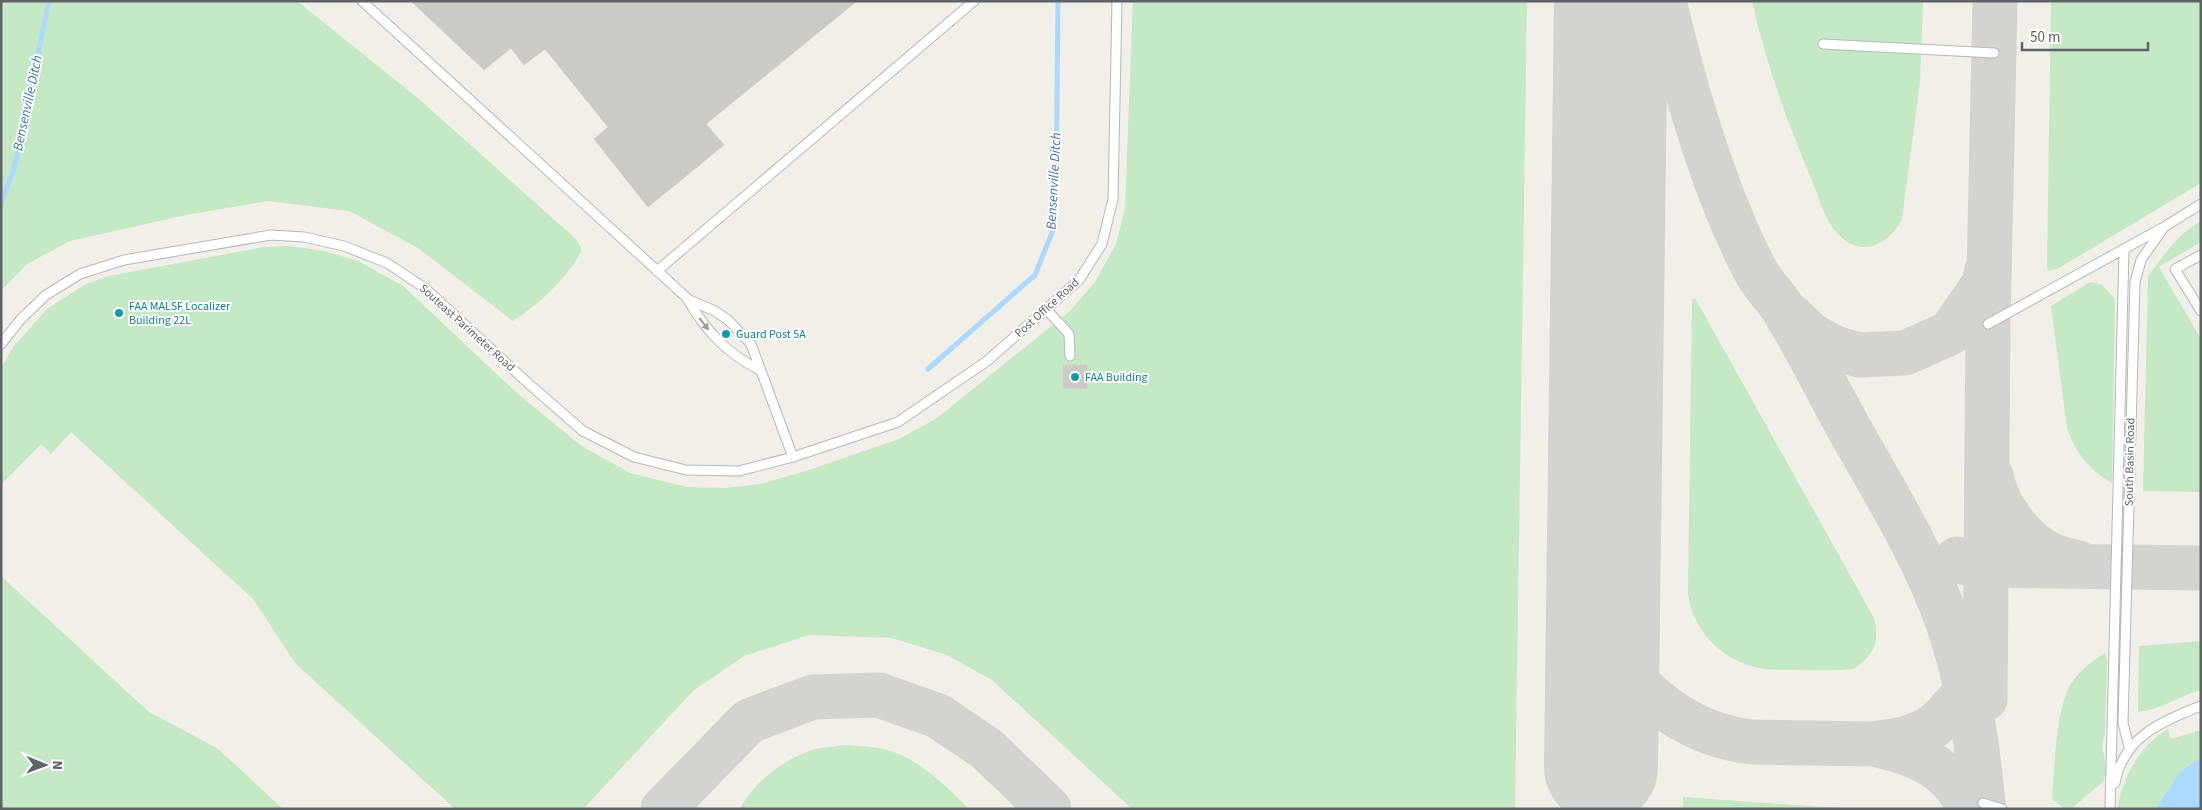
<svg xmlns="http://www.w3.org/2000/svg" width="2202" height="810" font-family="'Source Sans 3',sans-serif">
	<style>
		.green { fill: #c5e8c5 }
		.water { fill: #aadaff }
		.lines { fill: none; stroke-linecap: round; stroke-linejoin: round }
		.stream { stroke: #aadaff; stroke-width: 5 }
		.taxiway { stroke: #d4d3d0; stroke-width: 45 }
		.runway { stroke: #d4d3d0; stroke-width: 114 }
		.building { fill: #cccac5; stroke: #d6d1c6 }
		.lane-casing { stroke: #b5b8bc; stroke-width: 11 }
		.lane { stroke: #fff; stroke-width: 9 }
		.oneway { fill: #979a9d }
		.culture-dot { fill: #0f9aa8; stroke: #fff; stroke-width: 2 }
		.labels { text-anchor: middle; dominant-baseline: central; stroke-width: 4; stroke-linejoin: round; paint-order: stroke }
		.culture-label { font-size: 12px; fill: #0d838f; stroke: #fff; text-anchor: start }
		.street-label { font-size: 12px; fill: #5f6368; stroke: #fff }
		.water-label { font-size: 14px; font-style: italic; fill: #4174aa; stroke: #fff }
	</style>
	<rect width="100%" height="100%" fill="#f1efe8"/>
	<path class="green" d="M 1,1 L 297,1 L 419,99 L 577,240 L 582,250 C 567,279 540,303 513,321 L 418,248 L 349,211 L 268,201 L 186,215 L 70,241 L 27,264 L 1,291 Z
		M 1133,1 L 1527,1 L 1515,809 L 1132,809 L 992,680 L 947,655 L 892,638 L 809,635 L 744,656 L 694,690 L 583,809 L 455,809 L 295,663 L 253,599 L 71,432 L 51,454 L 41,444 L 1,485 L 1,368 L 14,346 L 48,308 L 86,284 L 109,276 L 264,247 L 290,246 L 324,251 L 358,261 L 403,286 L 518,394 L 580,445 L 630,473 L 687,487 L 725,488 L 760,484 L 809,470 L 899,439 L 937,418 L 1070,311 L 1095,282 L 1116,244 L 1125,209 Z
		M 1752,1 L 1923,1 L 1920,82 L 1902,219 C 1889,245 1861,259 1838,234 C 1825,221 1820,200 1813,183 C 1788,124 1766,64 1752,1 Z
		M 2051,1 L 2201,1 L 2201,183 L 2059,268 L 2049,271 L 2047,268 Z
		M 2201,221 L 2201,242 L 2159,267 L 2201,339 L 2201,492 L 2143,491 L 2148,277 C 2163,255 2177,235 2201,221 Z
		M 2090,282 L 2102,285 L 2115,299 L 2112,483 C 2089,470 2076,453 2067,428 L 2051,306 Z
		M 1695,298 L 1874,618 C 1880,644 1874,653 1854,669 C 1836,671 1819,670 1801,670 C 1787,669 1772,671 1759,668 C 1721,660 1693,631 1688,593 L 1692,299 Z
		M 1,576 L 149,712 L 217,748 L 283,809 L 1,809 Z
		M 2201,641 L 2201,690 C 2179,696 2160,710 2138,712 L 2139,646 Z
		M 2105,653 L 2107,661 L 2105,732 L 2102,746 L 2107,770 L 2103,782 L 2071,809 L 2065,809 L 2052,799 C 2055,768 2055,710 2071,684 C 2079,671 2092,661 2105,653 Z
		M 2168,729 L 2171,739 L 2201,730 L 2201,809 L 2118,809 C 2120,780 2142,743 2168,729 Z
		M 843,745 C 854,746 867,746 878,748 C 915,754 943,784 969,809 L 740,809 C 754,782 784,759 812,750 C 822,747 833,747 843,745 Z
		M 1683,797 L 1838,808 L 1840,809 L 1683,809 Z"/>
	<path class="water" d="M 2201,758 L 2201,809 L 2156,809 L 2180,772 Z"/>
	<g class="lines">
		<path class="stream" d="M 1,203 L 14,169 L 49,1
			M 928,369 L 1035,275 L 1053,230 L 1056,191 L 1058,1"/>
		<path class="taxiway" d="M 1664,1 C 1685,90 1713,189 1755,270 C 1762,284 1775,296 1783,309 C 1808,349 1828,391 1851,432 C 1886,494 1924,555 1948,623 C 1968,681 1977,741 1983,803
			M 1791,316 L 1812,336 L 1835,348 L 1859,355 L 1905,353 L 1950,333 L 1984,284 L 1987,270
			M 1991,476 C 1997,508 2024,544 2055,557 C 2062,559 2071,561 2078,563
			M 1957,559 L 1969,564 L 1986,565 L 2201,568
			M 1602,617 C 1608,634 1613,656 1624,671 C 1628,677 1637,683 1643,689 C 1675,719 1708,737 1752,742 L 1874,744 L 1905,739 L 1928,730 L 1942,719 L 1967,691 L 1977,672
			M 1985,699 L 1988,324 L 1995,1
			M 1874,744 C 1919,754 1948,766 1971,809
			M 663,809 L 749,721 L 813,697 L 879,695 L 938,716 L 987,749 L 1049,809"/>
		<path class="runway" d="M 1601,767 L 1611,1"/>
	</g>
	<path class="building" d="M 411,1 L 857,1 L 706,124 L 724,145 L 648,207 L 594,139 L 608,127 L 545,49 L 524,65 L 511,48 L 484,70 Z
		M 1063,365 L 1087,365 L 1087,389 L 1063,388 Z"/>
	<g class="lines">
		<defs>
			<path id="lane" d="M 362,1 L 687,298 C 705,330 727,354 760,370
				M 1823,44 L 1994,53
				M 2201,255 L 2175,269 L 2201,311
				M 657,271 L 974,1
				M 687,299 L 715,311 L 728,320 L 751,344 L 793,457
				M 1047,310 L 1069,334 L 1070,356
				M 1988,324 L 2162,228
				M 1,344 L 21,319 L 46,295 L 80,274 L 124,260 L 271,235 L 304,237 L 344,246 L 387,263 L 426,289 L 529,384 L 583,431 L 634,457 L 686,470 L 739,471 L 793,457 L 898,422 L 987,361 L 1079,280 L 1102,244 L 1113,199 L 1117,1
				M 2129,747 L 2123,723 L 2135,282 L 2141,260 L 2164,227 L 2201,204
				M 2115,783 C 2123,738 2161,721 2201,706
				M 1983,803 L 2002,809
				M 2110,809 L 2124,250"/>
		</defs>
		<use href="#lane" class="lane-casing"/>
		<use href="#lane" class="lane"/>
	</g>
	<defs><path id="oneway-solid" d="M-6-.8H1V-3.2L6.5 0L1 3.2V.8H-6Z" transform="scale(1.25)"/></defs>
	<use class="oneway" href="#oneway-solid" transform="translate(704 324) rotate(52)"/>
	<g class="culture-dot">
		<circle cx="119" cy="313" r="5"/>
		<circle cx="726" cy="334" r="5"/>
		<circle cx="1075" cy="377" r="5"/>
	</g>
	<g class="labels">
		<g class="culture-label">
			<text x="129" y="306">FAA MALSF Localizer<tspan x="129" dy="14">Building 22L</tspan></text>
			<text x="736" y="334">Guard Post 5A</text>
			<text x="1085" y="377">FAA Building</text>
		</g>
		<g class="street-label">
			<text transform="translate(1047 308) rotate(-42)">Post Office Road</text>
			<text transform="translate(467 328) rotate(42)">Souteast Parimeter Road</text>
			<text transform="translate(2130 462) rotate(-89)">South Basin Road</text>
		</g>
		<g class="water-label">
			<text transform="translate(28 103) rotate(-78)">Bensenville Ditch</text>
			<text transform="translate(1054 181) rotate(-87)">Bensenville Ditch</text>
		</g>
	</g>
	<rect width="2202" height="810" fill="none" stroke="#5f6368" stroke-width="5"/>
	<g transform="translate(45 765) rotate(91)" stroke="#ffffff" stroke-width="4" paint-order="stroke">
	<path d="M0-4L9 19L0 12L-9 19Z" fill="#5f6368"/>
	<text y="-8" font-size="14" font-weight="bold" text-anchor="middle" fill="#5f6368">N</text>
	</g>
	<path d="M2022 42v8h126v-8" fill="none" stroke="#5f6368" stroke-width="2.5"/>
	<text x="2030" y="42" font-size="15" fill="#5f6368" stroke="#ffffff" stroke-width="4" paint-order="stroke">50 m</text>
</svg>
